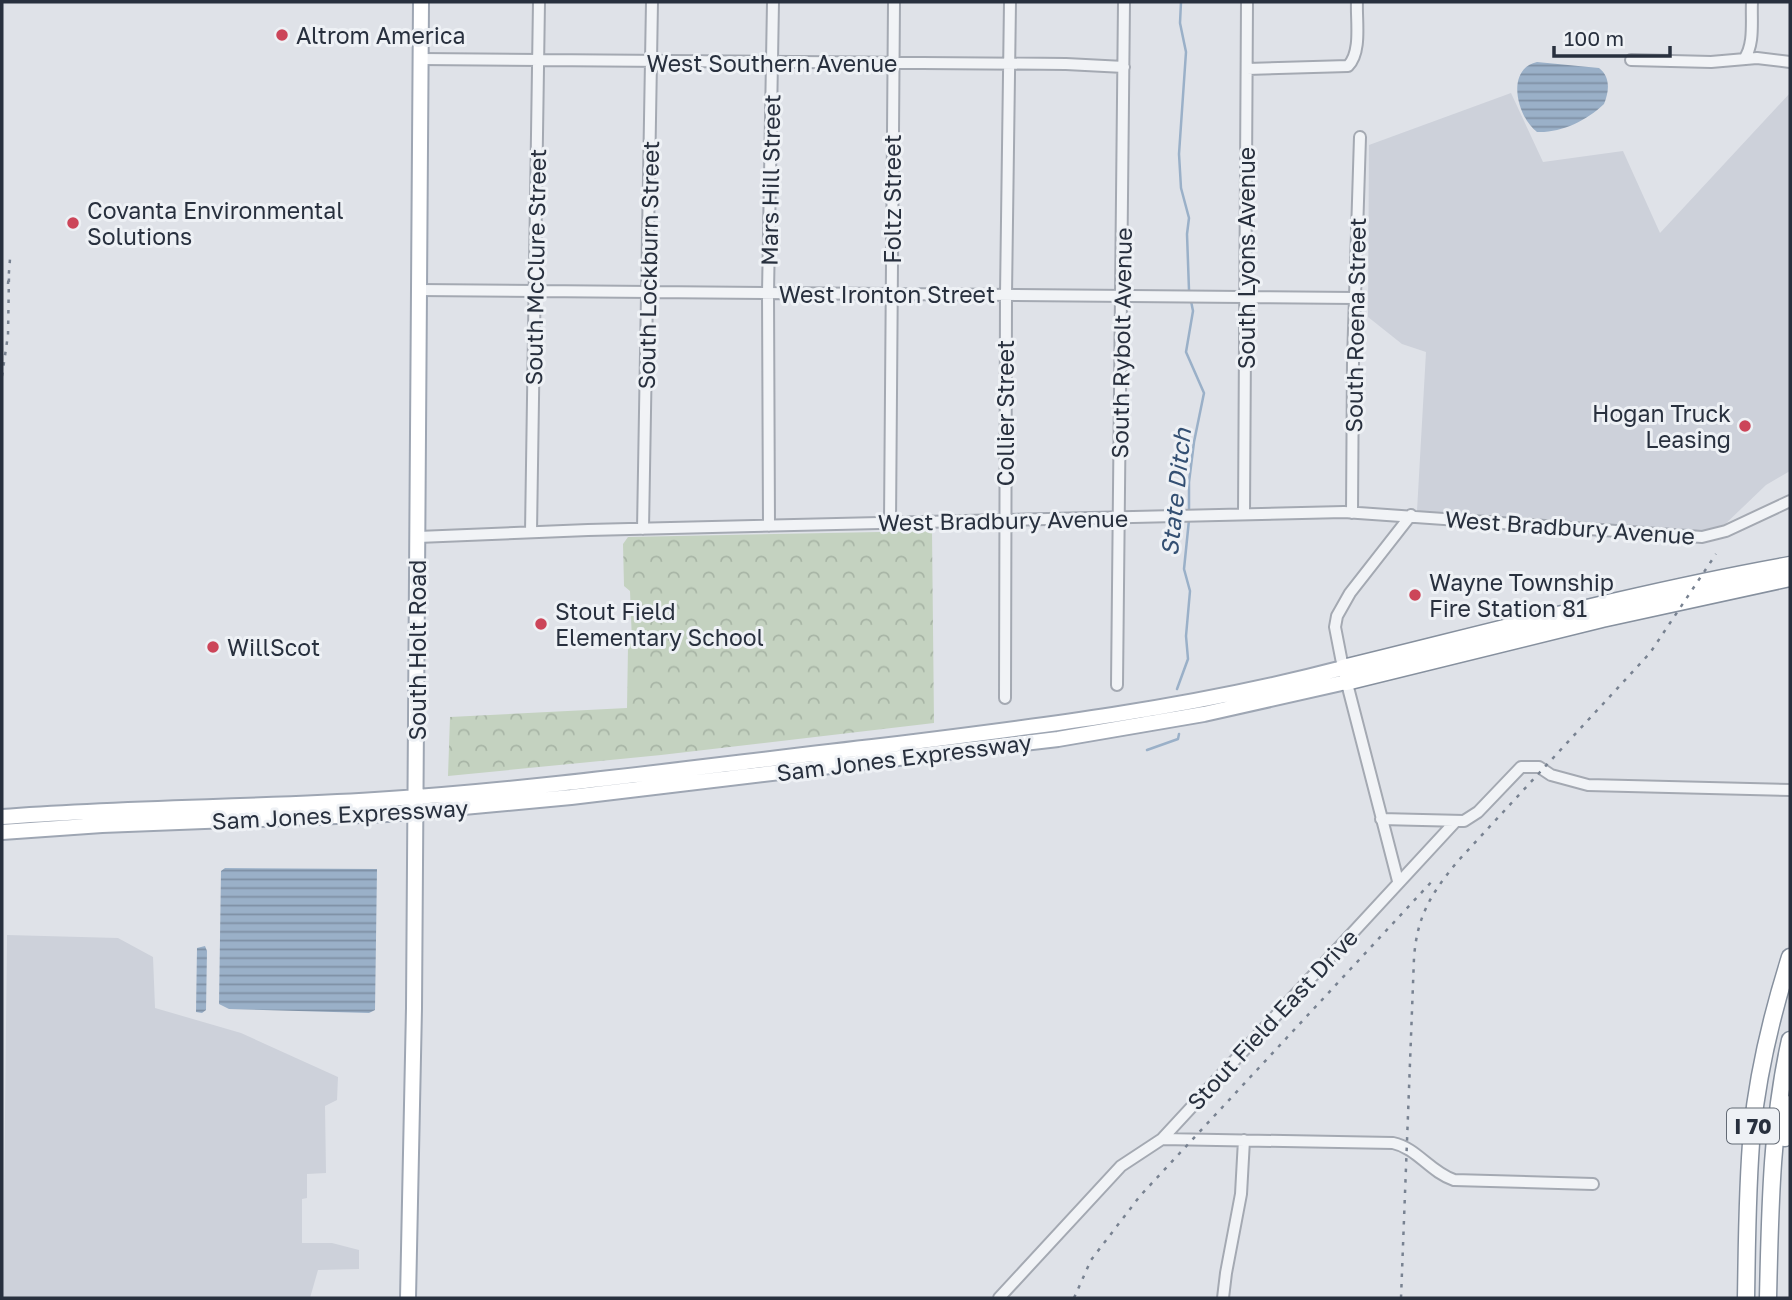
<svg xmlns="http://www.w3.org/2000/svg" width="1792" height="1300" font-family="'Golos Text',sans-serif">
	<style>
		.built { fill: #cdd1da }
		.forest { fill: url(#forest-crowns) }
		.water { fill: url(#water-rules) }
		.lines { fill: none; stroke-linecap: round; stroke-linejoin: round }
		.stream { stroke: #9ab0c8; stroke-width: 2.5 }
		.minor-casing { stroke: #a4a9b2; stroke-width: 14 }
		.major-casing { stroke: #9ea6b3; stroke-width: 18 }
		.highway-casing { stroke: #86909e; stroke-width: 19 }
		.minor { stroke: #f1f3f6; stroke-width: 10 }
		.major { stroke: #fff; stroke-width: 14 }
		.highway { stroke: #fff; stroke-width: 16 }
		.rail { stroke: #788291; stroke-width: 2.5; stroke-dasharray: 3.5 7; stroke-linecap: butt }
		.poi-dot { fill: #cc4559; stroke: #eef1f5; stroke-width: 2.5 }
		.labels { text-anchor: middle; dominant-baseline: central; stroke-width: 6; stroke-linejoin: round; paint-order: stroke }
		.shield { fill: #eef1f5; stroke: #636a75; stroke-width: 2 }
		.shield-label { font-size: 21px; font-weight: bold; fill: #28303e }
		.poi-label { font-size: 23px; fill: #28303e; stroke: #eef1f5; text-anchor: start }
		.street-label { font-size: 23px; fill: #28303e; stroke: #eef1f5 }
		.water-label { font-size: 24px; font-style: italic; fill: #334f72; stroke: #eef1f5 }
	</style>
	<defs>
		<pattern id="forest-crowns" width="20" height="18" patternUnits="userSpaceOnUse" patternTransform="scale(1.75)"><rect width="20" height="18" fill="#c4d2c0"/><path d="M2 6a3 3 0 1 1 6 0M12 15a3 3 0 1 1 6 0" fill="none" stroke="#a8b5a6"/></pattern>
		<pattern id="water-rules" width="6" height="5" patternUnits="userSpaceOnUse" patternTransform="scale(1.75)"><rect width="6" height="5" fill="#9ab0c8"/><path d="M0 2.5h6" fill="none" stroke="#7e90a4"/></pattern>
	</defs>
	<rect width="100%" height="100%" fill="#dfe2e8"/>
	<path class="built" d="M 1511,93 L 1543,162 L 1623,151 L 1660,233 L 1790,93 L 1790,471 L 1766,485 L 1718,531 L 1586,526 L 1417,511 L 1426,352 L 1402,344 L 1368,317 L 1369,145 Z
		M 7,935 L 118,938 L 153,957 L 155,1008 L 241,1033 L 338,1077 L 337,1100 L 325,1106 L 326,1173 L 307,1174 L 307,1198 L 302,1199 L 302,1243 L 332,1243 L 359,1250 L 359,1269 L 318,1270 L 310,1298 L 3,1298 Z"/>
	<path class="forest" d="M 932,531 L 934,723 L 661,755 L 448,776 L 450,717 L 627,708 L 628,647 L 632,642 L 630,591 L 624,586 L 623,544 L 628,537 Z"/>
	<path class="water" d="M 1537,62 L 1599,68 C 1611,77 1609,92 1604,104 C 1586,121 1561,133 1537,132 C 1517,117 1505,69 1537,62 Z
		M 225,868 L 377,869 L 375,1010 L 369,1013 L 229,1009 L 219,1004 L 221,871 Z
		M 205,946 L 207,951 L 206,1010 L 202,1013 L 196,1012 L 197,948 Z"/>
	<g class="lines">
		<path class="stream" d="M 1181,2 L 1180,23 L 1186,52 L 1179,154 L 1181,188 L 1189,218 L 1187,234 L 1189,290
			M 1189,514 L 1189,482 L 1194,442 L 1204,393 L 1186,352 L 1193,311 L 1191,301
			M 1177,689 L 1188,659 L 1186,636 L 1190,591 L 1184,569 L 1189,520
			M 1147,750 L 1178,739 L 1179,734"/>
		<defs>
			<path id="minor" d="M 421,59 L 1066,64 L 1124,67
				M 1744,59 C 1755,45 1751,19 1752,2
				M 1631,60 L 1711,62 L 1757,58 L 1790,62
				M 1247,69 L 1348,66 C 1362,52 1356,20 1357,2
				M 419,290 L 1355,298
				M 1352,513 L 1353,361 L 1360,137
				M 1244,514 L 1247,2
				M 890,523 L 894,2
				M 769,526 L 768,293 L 773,2
				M 643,529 L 652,2
				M 531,532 L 539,2
				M 418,537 L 588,530 L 1344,512 L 1702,537 L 1726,531 L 1790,501
				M 1117,685 L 1124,2
				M 1005,698 L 1006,294 L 1010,2
				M 1381,819 L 1464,821 L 1478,812 L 1521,767 L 1539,767 L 1551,775 L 1588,785 L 1790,790
				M 1398,881 L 1343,668 L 1335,627 L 1337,616 L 1350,593 L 1411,515
				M 1162,1139 L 1393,1143 C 1417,1148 1430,1172 1454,1180 L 1593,1184
				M 999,1298 L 1121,1166 L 1162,1139 L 1455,822
				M 1223,1298 L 1226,1273 L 1241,1194 L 1244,1140"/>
			<path id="major" d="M 2,817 C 126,807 250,808 375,800 C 544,789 713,765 881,746 C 1036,727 1191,708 1343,668
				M 2,832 L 102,825 L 388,814 L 571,797 L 1058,739 L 1204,714 L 1346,682
				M 408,1298 L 414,1008 L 421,2"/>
			<path id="highway" d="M 1343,668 C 1491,632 1639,592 1790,565
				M 1346,682 L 1602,619 L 1790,578
				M 1785,1138 L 1790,1104
				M 1746,1298 C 1747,1243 1747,1186 1752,1131 C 1758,1072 1772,1014 1790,957
				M 1768,1298 C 1770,1212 1771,1125 1790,1040"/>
		</defs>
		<use href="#minor" class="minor-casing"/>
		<use href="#major" class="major-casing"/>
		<use href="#highway" class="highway-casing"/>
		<use href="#minor" class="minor"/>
		<use href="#major" class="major"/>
		<use href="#highway" class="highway"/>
		<path class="rail" d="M 8,284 L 10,259
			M 2,376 L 8,335 L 9,275
			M 1074,1298 L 1091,1260 L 1140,1196 L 1435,878
			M 1401,1298 L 1414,958 C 1417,916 1431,894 1457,862 L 1650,653 L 1716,554"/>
	</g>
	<g class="poi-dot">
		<circle cx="282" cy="35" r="7"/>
		<circle cx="73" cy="223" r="7"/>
		<circle cx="1745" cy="426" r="7"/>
		<circle cx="1415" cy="595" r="7"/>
		<circle cx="541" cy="624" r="7"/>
		<circle cx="213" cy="647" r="7"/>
	</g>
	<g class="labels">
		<rect class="shield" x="1727" y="1108.5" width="52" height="35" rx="5"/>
		<g class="shield-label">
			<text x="1753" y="1126">I 70</text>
		</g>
		<g class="poi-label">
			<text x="296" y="35">Altrom America</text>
			<text x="87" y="210">Covanta Environmental<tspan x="87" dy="26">Solutions</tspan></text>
			<text x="1731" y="413" text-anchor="end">Hogan Truck<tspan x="1731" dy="26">Leasing</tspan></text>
			<text x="1429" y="582">Wayne Township<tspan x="1429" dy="26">Fire Station 81</tspan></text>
			<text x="555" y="611">Stout Field<tspan x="555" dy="26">Elementary School</tspan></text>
			<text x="227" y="647">WillScot</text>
		</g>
		<g class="street-label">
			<text x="772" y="63">West Southern Avenue</text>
			<text transform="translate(770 180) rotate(-89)">Mars Hill Street</text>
			<text transform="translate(892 199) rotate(-90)">Foltz Street</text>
			<text transform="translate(1246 258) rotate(-90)">South Lyons Avenue</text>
			<text transform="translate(648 265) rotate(-89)">South Lockburn Street</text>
			<text transform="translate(535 267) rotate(-89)">South McClure Street</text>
			<text x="887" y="294">West Ironton Street</text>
			<text transform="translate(1355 325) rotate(-89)">South Roena Street</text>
			<text transform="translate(1121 343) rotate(-89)">South Rybolt Avenue</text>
			<text transform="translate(1005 413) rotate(-90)">Collier Street</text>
			<text transform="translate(1003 520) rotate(-1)">West Bradbury Avenue</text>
			<text transform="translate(1570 527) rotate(4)">West Bradbury Avenue</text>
			<text transform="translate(417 650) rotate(-90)">South Holt Road</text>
			<text transform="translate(904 757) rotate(-7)">Sam Jones Expressway</text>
			<text transform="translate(340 814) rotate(-3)">Sam Jones Expressway</text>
			<text transform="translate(1272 1019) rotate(-47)">Stout Field East Drive</text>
		</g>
		<g class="water-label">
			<text transform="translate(1175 492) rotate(-84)">State Ditch</text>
		</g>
	</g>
	<rect width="1792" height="1300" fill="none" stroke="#28303e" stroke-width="7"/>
	<path d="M1554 46v10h116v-10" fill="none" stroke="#28303e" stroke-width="3.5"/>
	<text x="1564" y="46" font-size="21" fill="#28303e" stroke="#eef1f5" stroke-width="5" paint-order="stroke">100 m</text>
</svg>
